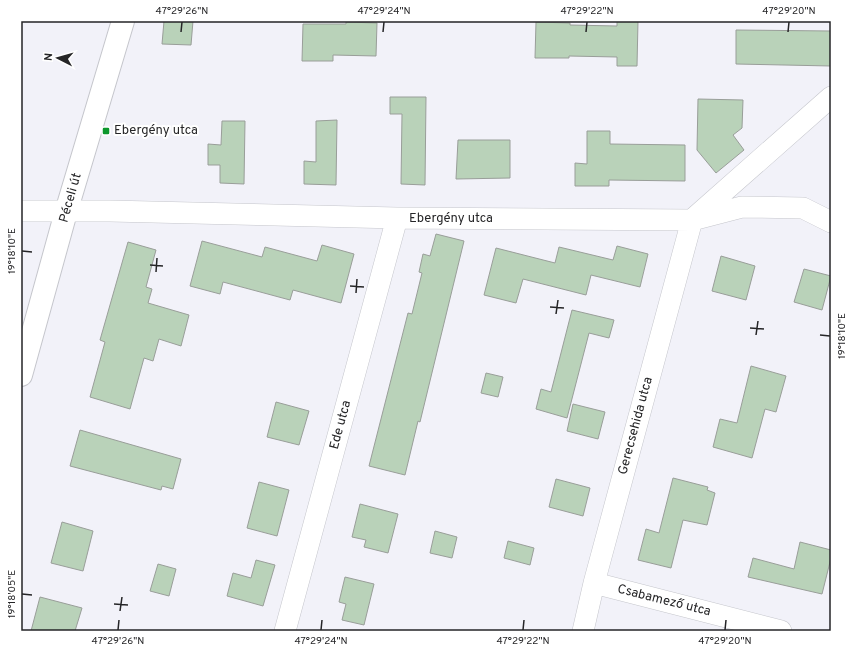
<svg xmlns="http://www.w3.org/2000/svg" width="852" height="652" font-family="Overpass,sans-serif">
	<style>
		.building { fill: #b9d2b9; stroke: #999e99 }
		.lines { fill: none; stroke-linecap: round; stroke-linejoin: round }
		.minor-casing { stroke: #c5c6cc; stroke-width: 22 }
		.secondary-casing { stroke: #c5c6cc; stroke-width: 24 }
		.minor { stroke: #fff; stroke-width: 21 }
		.secondary { stroke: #fff; stroke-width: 22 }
		.ticks { fill: none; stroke: #252527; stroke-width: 1.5 }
		.poi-dot { fill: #0c972c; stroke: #fff; stroke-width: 1.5 }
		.labels { text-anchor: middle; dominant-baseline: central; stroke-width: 4; stroke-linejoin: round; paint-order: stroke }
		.poi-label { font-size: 13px; fill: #252527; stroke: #fff; text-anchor: start }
		.street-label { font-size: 13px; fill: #252527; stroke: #fff }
		.neatline { fill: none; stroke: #252527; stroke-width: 1.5 }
		.ticks-label { font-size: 10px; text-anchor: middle; fill: #252527 }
	</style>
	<rect width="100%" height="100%" fill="#f2f2f9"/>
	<path class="building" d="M 164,21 L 193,21 L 191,45 L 162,44 Z
		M 617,21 L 638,21 L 637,66 L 617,66 L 617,57 L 569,56 L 569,58 L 535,58 L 536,22 L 570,23 L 570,25 L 617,26 Z
		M 346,22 L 377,23 L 376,56 L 333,55 L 333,61 L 302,61 L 303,24 L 346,24 Z
		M 736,30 L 831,31 L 831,66 L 736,64 Z
		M 390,97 L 426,97 L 425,185 L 401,184 L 402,114 L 390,114 Z
		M 698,99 L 743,100 L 742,128 L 733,135 L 744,150 L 716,173 L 697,150 Z
		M 337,120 L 336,185 L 304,184 L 304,161 L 316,162 L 316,121 Z
		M 222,121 L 245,121 L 244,184 L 220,183 L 220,165 L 208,165 L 208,144 L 221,145 Z
		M 587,131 L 610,131 L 610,144 L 685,145 L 685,181 L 609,180 L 609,186 L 575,186 L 575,163 L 587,164 Z
		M 458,140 L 510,140 L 510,178 L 456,179 Z
		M 436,234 L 464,241 L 420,422 L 418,421 L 405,475 L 369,466 L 408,313 L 412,314 L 422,273 L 419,272 L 423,254 L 430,256 Z
		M 202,241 L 262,257 L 265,247 L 317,261 L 322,245 L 354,254 L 341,303 L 293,290 L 290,300 L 223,282 L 220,294 L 190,286 Z
		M 128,242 L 156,250 L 146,287 L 152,289 L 148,303 L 189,315 L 181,346 L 159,339 L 153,361 L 144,358 L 130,409 L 90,397 L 105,342 L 100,340 Z
		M 617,246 L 648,254 L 640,287 L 591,275 L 586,295 L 523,279 L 516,303 L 484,295 L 496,248 L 555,263 L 559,247 L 613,260 Z
		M 721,256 L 755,266 L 746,300 L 712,291 Z
		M 804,269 L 831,276 L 822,310 L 794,302 Z
		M 572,310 L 614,320 L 609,338 L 589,333 L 567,418 L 536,409 L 541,389 L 551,392 Z
		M 751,366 L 786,376 L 776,412 L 765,409 L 752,458 L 713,447 L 720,419 L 737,423 Z
		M 486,373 L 503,377 L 498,397 L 481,393 Z
		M 276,402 L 309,411 L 299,445 L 267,437 Z
		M 573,404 L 605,412 L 598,439 L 567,431 Z
		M 80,430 L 181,459 L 173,489 L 162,486 L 161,490 L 70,466 Z
		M 673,478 L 708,487 L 707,490 L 715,493 L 707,525 L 683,520 L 671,568 L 638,560 L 646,529 L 659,533 Z
		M 556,479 L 590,488 L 583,516 L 549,507 Z
		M 259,482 L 289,490 L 277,536 L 247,528 Z
		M 360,504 L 398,514 L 388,553 L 364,547 L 366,540 L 352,537 Z
		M 62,522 L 93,531 L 83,571 L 51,563 Z
		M 435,531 L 457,537 L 452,558 L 430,553 Z
		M 508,541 L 534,548 L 530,565 L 504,558 Z
		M 800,542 L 831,550 L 831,558 L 822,594 L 748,577 L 753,558 L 794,569 Z
		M 256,560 L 275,565 L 263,606 L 227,596 L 233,573 L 251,578 Z
		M 158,564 L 176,569 L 169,596 L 150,591 Z
		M 345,577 L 374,584 L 364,625 L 342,620 L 346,604 L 339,602 Z
		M 40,597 L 82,608 L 75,631 L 31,631 Z"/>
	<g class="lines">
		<defs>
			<path id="minor" d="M 21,211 L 110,211 L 397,218 L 692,220 L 742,207 L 803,208 L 831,222
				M 695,217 L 831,97
				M 594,583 L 781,631
				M 285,631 L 397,218
				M 583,631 L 594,583 L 692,220"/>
			<path id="secondary" d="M 21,375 L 66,212 L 123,21"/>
		</defs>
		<use href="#minor" class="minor-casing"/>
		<use href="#secondary" class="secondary-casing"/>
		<use href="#minor" class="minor"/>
		<use href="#secondary" class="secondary"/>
	</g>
	<path class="ticks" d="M 181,32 L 182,22M 383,32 L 384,22M 586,32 L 587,22M 788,32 L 789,22M 22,251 L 32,252M 150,265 L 163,266M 156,272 L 157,258M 350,286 L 364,287M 356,293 L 357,279M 550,307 L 564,308M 556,314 L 558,300M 750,328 L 764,329M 756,335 L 758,321M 820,335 L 830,336M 22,594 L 32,595M 114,604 L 128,605M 120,611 L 122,597M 118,630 L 119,620M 321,630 L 322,620M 523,630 L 524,620M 725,630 L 726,620"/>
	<rect class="poi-dot" x="102" y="127" width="8" height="8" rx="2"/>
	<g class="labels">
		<g class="poi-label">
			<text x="114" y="131">Ebergény utca</text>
		</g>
		<g class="street-label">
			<text transform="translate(71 198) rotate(-74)">Péceli út</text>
			<text x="451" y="219">Ebergény utca</text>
			<text transform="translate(341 425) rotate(-75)">Ede utca</text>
			<text transform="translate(636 426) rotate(-75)">Gerecsehida utca</text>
			<text transform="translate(664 601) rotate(14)">Csabamező utca</text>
		</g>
	</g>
	<rect width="852" height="652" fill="none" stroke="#ffffff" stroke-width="44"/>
	<g transform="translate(58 58) rotate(276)" stroke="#ffffff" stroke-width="3" paint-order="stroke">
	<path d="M0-3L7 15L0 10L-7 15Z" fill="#252527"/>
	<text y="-6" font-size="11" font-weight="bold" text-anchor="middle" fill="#252527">N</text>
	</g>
	<rect x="22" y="22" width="808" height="608" class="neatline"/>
	<g class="ticks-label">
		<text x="182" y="14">47°29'26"N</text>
		<text x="384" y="14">47°29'24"N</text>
		<text x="587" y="14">47°29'22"N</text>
		<text x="789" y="14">47°29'20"N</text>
		<text transform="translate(11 251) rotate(-90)" y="4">19°18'10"E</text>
		<text transform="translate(841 336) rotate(-90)" y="4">19°18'10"E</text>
		<text transform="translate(11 594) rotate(-90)" y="4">19°18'05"E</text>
		<text x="118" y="644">47°29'26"N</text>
		<text x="321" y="644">47°29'24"N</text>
		<text x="523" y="644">47°29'22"N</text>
		<text x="725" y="644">47°29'20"N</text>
	</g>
</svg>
